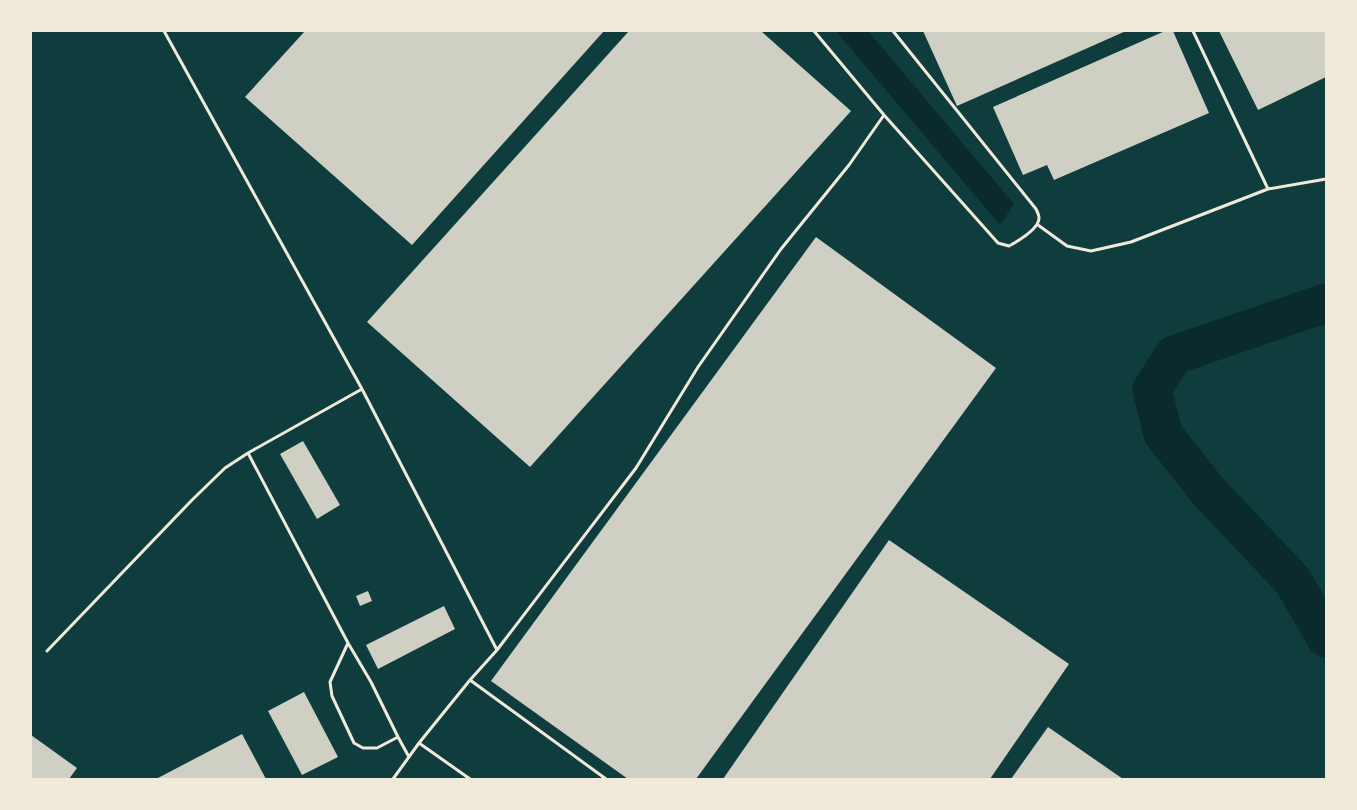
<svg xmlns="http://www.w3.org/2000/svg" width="1357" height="810" font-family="Jost,sans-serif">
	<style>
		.water { fill: #0a2a2b }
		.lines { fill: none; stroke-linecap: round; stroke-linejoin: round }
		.river { stroke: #0a2a2b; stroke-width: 39 }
		.building { fill: #cfcfc3 }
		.service { stroke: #f1e9da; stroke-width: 3 }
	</style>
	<rect width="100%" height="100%" fill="#0f3d3e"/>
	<path class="water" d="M 836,31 L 868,31 L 1014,204 L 1000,225 Z"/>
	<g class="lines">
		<path class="river" d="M 1326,303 L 1174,355 L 1152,389 L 1163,434 L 1209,492 L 1293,581 L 1326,638"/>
	</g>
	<path class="building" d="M 305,31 L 604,31 L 412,245 L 245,97 Z
		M 629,31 L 761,31 L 851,111 L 530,467 L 367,322 Z
		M 923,31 L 1126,31 L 957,106 Z
		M 1165,31 L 1173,31 L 1209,113 L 1054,180 L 1047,165 L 1023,175 L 993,107 Z
		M 1219,31 L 1326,31 L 1326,77 L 1258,110 Z
		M 816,237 L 996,368 L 696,779 L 628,779 L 491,681 Z
		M 303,441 L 340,505 L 317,519 L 280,454 Z
		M 889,540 L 1069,664 L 990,779 L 723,779 Z
		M 368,591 L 372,601 L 360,606 L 356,596 Z
		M 444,606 L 455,629 L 378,669 L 366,645 Z
		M 304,692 L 338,757 L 302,775 L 268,711 Z
		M 1048,727 L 1123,779 L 1011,779 Z
		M 242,734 L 266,779 L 156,779 Z
		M 31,735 L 77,768 L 69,779 L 31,779 Z"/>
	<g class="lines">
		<path class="service" d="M 164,31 L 362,389 L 497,650
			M 814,31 L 884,115 L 998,243 L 1009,246 C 1018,241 1039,229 1039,218 C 1039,215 1037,211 1036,209 L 893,31
			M 1193,31 L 1268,189
			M 1038,225 L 1067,246 L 1091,251 L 1131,242 L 1268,189 L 1326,179
			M 248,453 L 348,643
			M 47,651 L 192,500 L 225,468 L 248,453 L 362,389
			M 470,680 L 606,779
			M 398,737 L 377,748 L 363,748 L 354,743 L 332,696 L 330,682 L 348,643 L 371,682 L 398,737 L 409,757
			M 419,743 L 470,779
			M 393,779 L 419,743 L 470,680 L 497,650 L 636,468 L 698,367 L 781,249 L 849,165 L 884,115"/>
	</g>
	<rect width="1357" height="810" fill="none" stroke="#f1e9da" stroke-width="64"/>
</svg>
